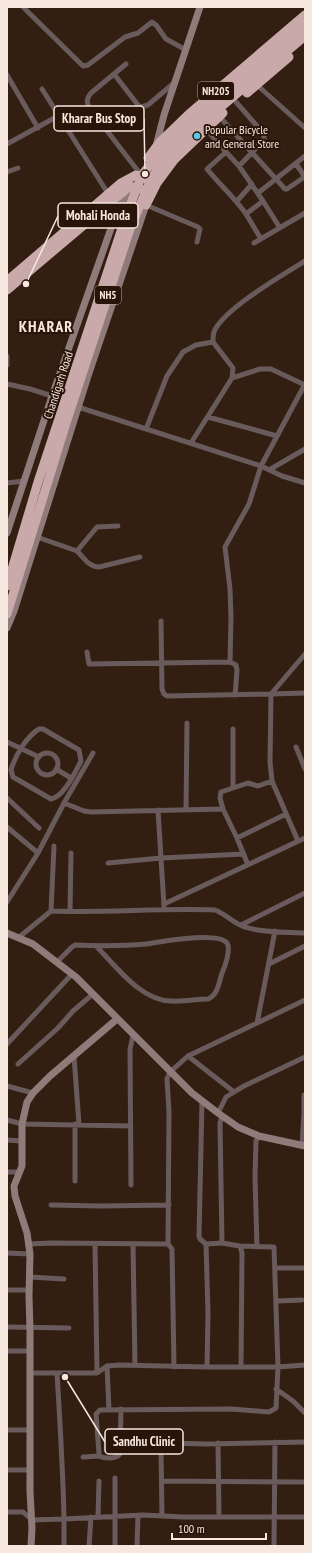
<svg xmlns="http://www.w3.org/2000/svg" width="312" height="1553" font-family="'PT Sans Narrow',sans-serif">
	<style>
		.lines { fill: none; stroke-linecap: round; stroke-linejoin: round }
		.street { stroke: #695b5c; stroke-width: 5 }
		.secondary { stroke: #907b7b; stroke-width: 7 }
		.highway { stroke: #caa9aa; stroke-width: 9 }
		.poi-dot { fill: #59c8e5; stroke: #291409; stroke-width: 1.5 }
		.labels { text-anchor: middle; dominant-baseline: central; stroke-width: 4; stroke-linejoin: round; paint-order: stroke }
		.shield { fill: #291409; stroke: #b8a89f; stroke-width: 1 }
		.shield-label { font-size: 11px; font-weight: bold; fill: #f6e7df }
		.poi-label { font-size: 12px; fill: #f6e7df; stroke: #291409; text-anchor: start }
		.street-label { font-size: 12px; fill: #f6e7df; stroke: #291409 }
		.district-label { font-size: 16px; font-weight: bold; letter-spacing: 1px; fill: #f6e7df; stroke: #291409 }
		.leader { fill: none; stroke: #f6e7df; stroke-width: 1.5 }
		.callout-dot { fill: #f6e7df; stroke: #291409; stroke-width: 1.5 }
		.callout { fill: #291409; stroke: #f6e7df; stroke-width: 1.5 }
		.callout-label { font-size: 13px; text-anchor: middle; font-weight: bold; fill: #f6e7df }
	</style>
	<rect width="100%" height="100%" fill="#331e12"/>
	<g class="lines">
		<path class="street" d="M 23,7 L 83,66 L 88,65 L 125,37 L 138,33 L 152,22 L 156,25 L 166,39 L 186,50
			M 126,64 L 91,93 C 86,99 86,103 91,110 L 138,171
			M 114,74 L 138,105 L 141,107 L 148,105 L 175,82
			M 7,75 L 38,128
			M 257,85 L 305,128
			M 42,89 L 109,195
			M 236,102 L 264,134 L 264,140 L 239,166
			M 219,116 L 285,189 L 287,189 L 303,178 L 303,174 L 296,164
			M 206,129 L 226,152 L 207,169 C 220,185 235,198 246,214 L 263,201 L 239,166 L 226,152
			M 7,144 L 58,116
			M 7,172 L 18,168
			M 258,193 L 305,156
			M 237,201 L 252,184
			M 263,201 L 280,228
			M 146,205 L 198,227 L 200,229 L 197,242
			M 246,214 L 261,239
			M 254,243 L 305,213
			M 7,356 L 7,365
			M 232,378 L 260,369 L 271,369 L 305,385
			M 7,384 L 30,389 L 52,396
			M 78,407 L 261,466 L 282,476 L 305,483
			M 208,417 L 277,436
			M 146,429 L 167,376 L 183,352 L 196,345 L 213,342
			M 191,443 L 232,378 L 233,368 L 213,342 C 213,339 213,335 214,332 C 222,310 284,274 305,261
			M 269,470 L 305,449
			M 7,483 L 24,481
			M 37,537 L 77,551 L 97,527 L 118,526
			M 77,551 C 84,558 89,567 99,567 L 140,557
			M 161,621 L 162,689 L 164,694 L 167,696 L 271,694 L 305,654
			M 87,652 L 89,664 L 230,662 L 236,665 L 237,670 L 235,696
			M 230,662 L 231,617 L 230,589 L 225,547 L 249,504 L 261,466 L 305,384
			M 39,729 L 43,729 L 79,750 L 81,761 C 75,772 64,797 51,799 L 13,777 L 11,770 C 15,756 26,737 39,729 Z
			M 233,729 L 233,788 L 221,792 L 220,798 L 223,809 L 237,838 L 248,865
			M 7,742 L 39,757
			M 296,747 L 305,769
			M36 764a11 11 0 1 1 22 0a11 11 0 1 1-22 0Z
			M 56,769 L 71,778
			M 233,788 L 248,783 L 258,786 L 272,781
			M 7,798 L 39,828
			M 64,803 L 93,753
			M 158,810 L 164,906
			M 186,810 L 187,723
			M 7,827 L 38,853
			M 237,838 L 286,814
			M 298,841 L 272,781 L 270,762 L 271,694 L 305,693
			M 108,863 L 161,858 L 244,854
			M 7,902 L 38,853 L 64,803 L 84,811 L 91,812 L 223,809
			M 164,904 L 305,838
			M 51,911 L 54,846
			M 70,911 L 71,853
			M 241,925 L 305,893
			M 18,938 L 51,911 C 106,913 160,908 215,910 C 226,914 234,924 245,927 C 261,933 288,932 305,933
			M 57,962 L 72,947 L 75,945 C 98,946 123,946 146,944 C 160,942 218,931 227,943 C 231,949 225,967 222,973 C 219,982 218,995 208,999 C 196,999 184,1002 171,1001 C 141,1001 116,966 96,946
			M 269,964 L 305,946
			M 257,1023 L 275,931
			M 7,1044 L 72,974
			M 74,1056 L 79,1124
			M 188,1056 L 234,1092
			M 18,1064 L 58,1028 L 73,1011 L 93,994
			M 7,1086 L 33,1093
			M 202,1101 L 199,1236 L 200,1239 L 206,1244
			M 218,1113 L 226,1097 L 234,1092 L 244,1086 L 305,1057
			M 222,1116 L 220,1123 L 222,1243
			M 7,1120 L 22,1124 L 131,1126
			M 7,1140 L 21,1141
			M 302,1146 L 304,1113 L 304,1095
			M 7,1172 L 20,1172
			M 75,1181 L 75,1124
			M 131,1185 L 130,1049 L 133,1036
			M 51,1205 L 101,1206 L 169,1205
			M 29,1244 L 51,1243 L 168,1244 L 169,1112 L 167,1079 L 170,1072 L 188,1056 L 305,1000
			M 95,1244 L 97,1373
			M 133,1244 L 135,1365
			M 168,1244 L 172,1249 L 174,1367
			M 257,1247 L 255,1177 L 256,1141 L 259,1136
			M 7,1253 L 30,1254
			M 275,1268 L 303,1268
			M 30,1277 L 64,1279
			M 7,1290 L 29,1290
			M 277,1301 L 302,1300
			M 7,1327 L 69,1328
			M 7,1351 L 30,1351
			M 107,1366 L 109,1410
			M 207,1367 L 208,1313 L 206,1244 L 222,1243 L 240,1246 L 242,1253 L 241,1367
			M 30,1373 L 97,1373 L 107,1366 L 119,1365 L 207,1367 L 278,1367 L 305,1365
			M 276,1389 L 293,1401 L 305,1413
			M 121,1409 L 120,1454 C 116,1459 106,1459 99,1456 L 99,1453 L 96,1414 L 100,1410 L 232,1409 L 269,1412 L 276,1408 L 278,1367 L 274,1247 L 240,1246
			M 7,1430 L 30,1430
			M 218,1443 L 219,1517
			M 83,1457 L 99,1456
			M 7,1470 L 30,1470
			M 162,1481 L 305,1482
			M 7,1512 L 23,1512 L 32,1520 L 64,1519 C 63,1470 60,1422 57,1373
			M 98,1516 L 99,1481
			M 162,1516 L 161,1451 L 162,1447 L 165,1444 L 171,1443 L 205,1444 L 305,1442
			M 64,1546 L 64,1519 L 143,1515 L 183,1517 L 305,1517
			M 89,1546 L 91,1517
			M 115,1546 L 115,1478
			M 137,1546 L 138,1515
			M 274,1546 L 275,1442"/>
		<path class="secondary" d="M 156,146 L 164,115 L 200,7
			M 7,533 L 52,396 L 115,217 L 130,187
			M 7,628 L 14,611 L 88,376 L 146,205
			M 7,933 L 33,944 L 76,977 L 192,1093 L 218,1113 L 238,1127 L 259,1136 L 305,1146
			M 31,1546 L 32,1528 L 30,1491 L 30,1330 L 29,1296 L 30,1254 L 27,1233 L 15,1196 L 14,1186 L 22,1166 L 22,1124 L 27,1102 L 33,1093 L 50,1076 L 117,1019"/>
		<path class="highway" d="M 247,93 L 289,57
			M 148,158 L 160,142 L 189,114 L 305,15
			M 146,205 L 157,183 L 174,160 L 223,113
			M 105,209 L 115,217
			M 7,281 L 121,183 L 136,175 L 146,179
			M 7,290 L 130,186 L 141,189
			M 7,586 L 38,482 L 127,213 L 142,175 L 159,153 L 184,128 L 305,26
			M 7,614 L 66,423 L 130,229 L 151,179 L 164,160 L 183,139 L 305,36"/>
	</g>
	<circle class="poi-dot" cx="197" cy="136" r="4"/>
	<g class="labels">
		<g class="shield">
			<rect x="198" y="82" width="36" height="18" rx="3"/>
			<rect x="95" y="286" width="26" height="18" rx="3"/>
		</g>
		<g class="shield-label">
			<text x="216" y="91">NH205</text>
			<text x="108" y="295">NH5</text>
		</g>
		<g class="poi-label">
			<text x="205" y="129">Popular Bicycle<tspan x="205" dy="14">and General Store</tspan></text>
		</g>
		<g class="street-label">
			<text transform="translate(58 385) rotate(-72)">Chandigarh Road</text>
		</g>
		<g class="district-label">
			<text x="46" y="326">KHARAR</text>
		</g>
	</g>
	<path class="leader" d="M145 174L144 119M26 284L58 216M65 1377L105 1442"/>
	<g class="callout-dot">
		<circle cx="145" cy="174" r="4"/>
		<circle cx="26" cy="284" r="4"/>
		<circle cx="65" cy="1377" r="4"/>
	</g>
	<g class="callout">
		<rect x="54" y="106" width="90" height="25" rx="4"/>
		<rect x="58" y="203" width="80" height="25" rx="4"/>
		<rect x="105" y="1429" width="78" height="25" rx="4"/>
	</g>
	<g class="callout-label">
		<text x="99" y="123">Kharar Bus Stop</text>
		<text x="98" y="220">Mohali Honda</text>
		<text x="144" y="1446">Sandhu Clinic</text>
	</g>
	<rect width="312" height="1553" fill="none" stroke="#f6e7df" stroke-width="16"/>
	<path d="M172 1533v6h94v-6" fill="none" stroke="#f6e7df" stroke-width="2"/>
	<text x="178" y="1533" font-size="12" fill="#f6e7df" stroke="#291409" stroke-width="3" paint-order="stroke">100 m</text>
</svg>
